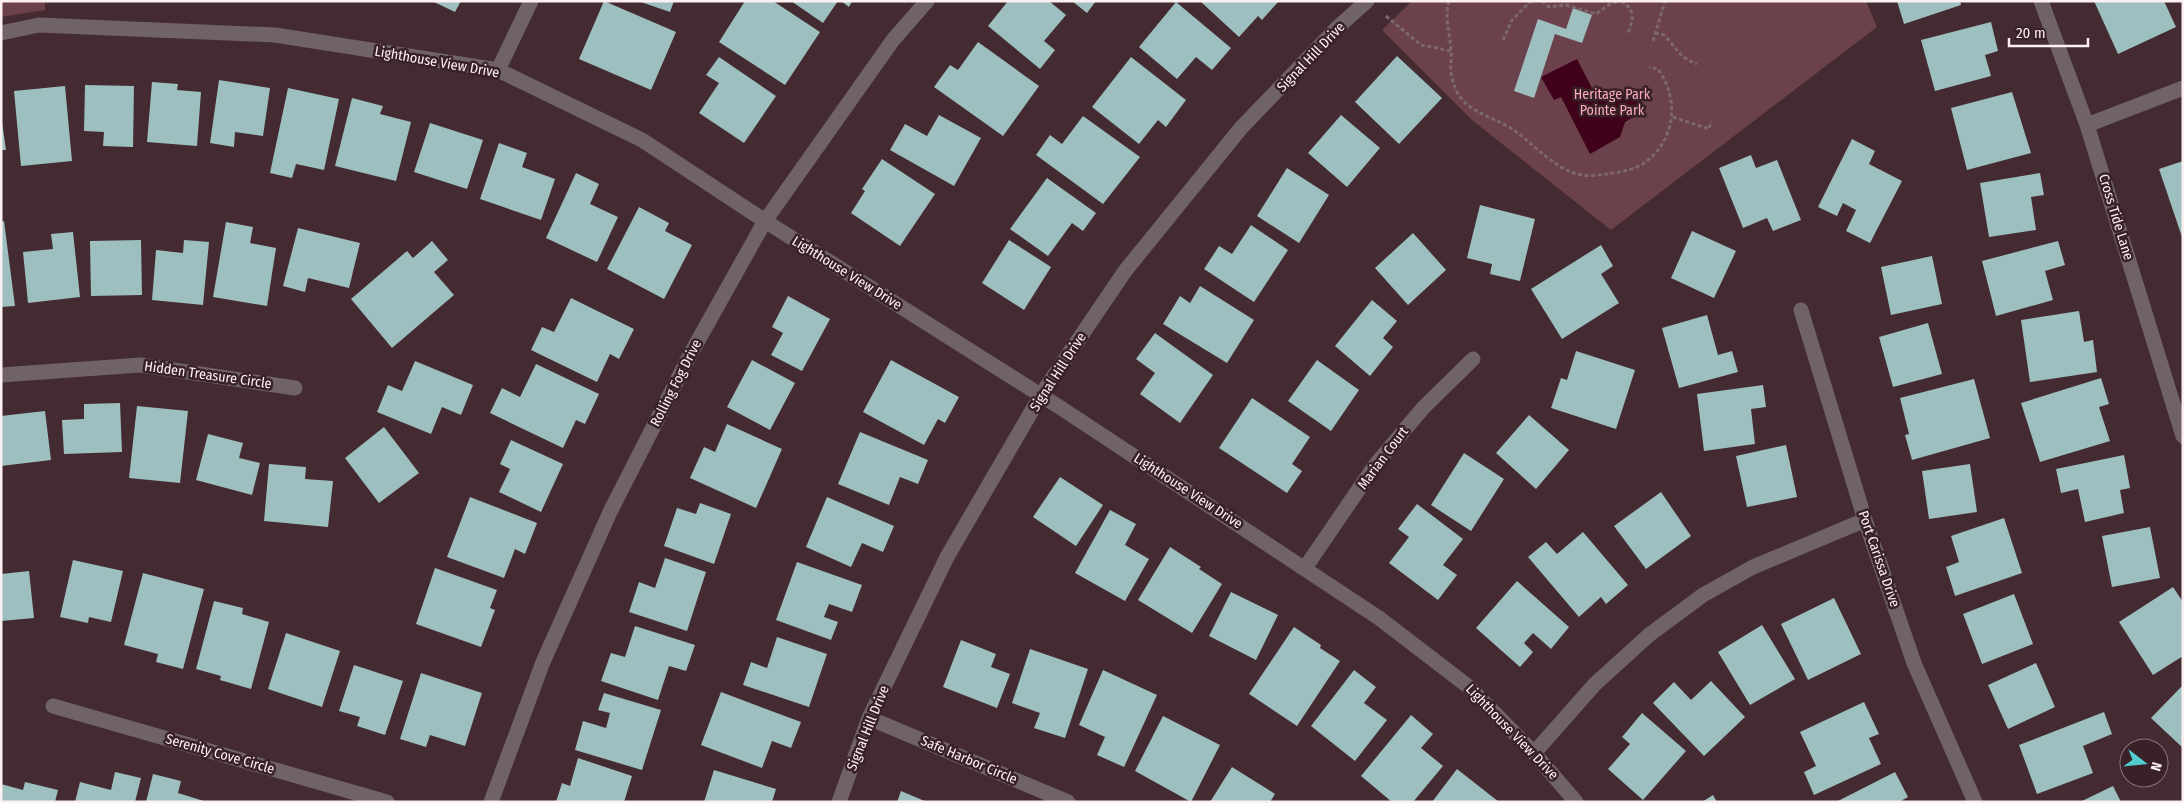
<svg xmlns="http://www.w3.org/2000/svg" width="2184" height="803" font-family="'Fira Sans Condensed',sans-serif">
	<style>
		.green { fill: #6b414b }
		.water { fill: #3f021a }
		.building { fill: #9dbfbf }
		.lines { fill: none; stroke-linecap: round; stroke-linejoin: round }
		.path { stroke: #7c676c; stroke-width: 3; stroke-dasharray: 4 2.5; stroke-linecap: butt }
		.street { stroke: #6f6365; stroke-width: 15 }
		.labels { text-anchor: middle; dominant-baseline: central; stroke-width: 5; stroke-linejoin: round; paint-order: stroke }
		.street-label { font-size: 14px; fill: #fdf0f2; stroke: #382127 }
		.park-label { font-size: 14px; fill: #faaabd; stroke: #382127 }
	</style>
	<rect width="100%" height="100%" fill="#432b31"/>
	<path class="green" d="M 1,1 L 45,1 L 45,10 L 1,17 Z
		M 1412,1 L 1866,1 L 1877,27 L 1611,230 L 1472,120 L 1382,30 Z"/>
	<path class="water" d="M 1577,59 L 1595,94 L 1613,100 L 1634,88 L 1646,110 L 1625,122 L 1620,137 L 1590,154 L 1561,97 L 1554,100 L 1541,77 Z"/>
	<path class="building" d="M 432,1 L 461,1 L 455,12 Z
		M 604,1 L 676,32 L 651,90 L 579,59 Z
		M 638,1 L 674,1 L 670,12 Z
		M 745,1 L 773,1 L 820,32 L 785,85 L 719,42 Z
		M 791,1 L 838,1 L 823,23 Z
		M 841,1 L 852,1 L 849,7 Z
		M 1008,1 L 1049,1 L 1066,15 L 1044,41 L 1055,50 L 1040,69 L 988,26 Z
		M 1072,1 L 1096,1 L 1087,13 Z
		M 1200,1 L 1279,1 L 1262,20 L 1258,16 L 1239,37 Z
		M 1897,1 L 1960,1 L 1961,5 L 1904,24 Z
		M 2094,1 L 2164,1 L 2176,27 L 2118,54 Z
		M 1176,2 L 1231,48 L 1212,70 L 1196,57 L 1177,79 L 1139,47 Z
		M 1573,8 L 1592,15 L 1582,43 L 1555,34 L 1534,98 L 1514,91 L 1538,19 L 1566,29 Z
		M 1991,22 L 1998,51 L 1985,55 L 1991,76 L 1935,91 L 1921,40 Z
		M 978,42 L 1039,86 L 1003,136 L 934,87 L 950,65 L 958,70 Z
		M 1397,56 L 1442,98 L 1399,144 L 1355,102 Z
		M 719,57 L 776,96 L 744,143 L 699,113 L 719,83 L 706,75 Z
		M 1131,57 L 1186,100 L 1166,127 L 1158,120 L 1139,144 L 1092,107 Z
		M 219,80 L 270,88 L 263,136 L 235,132 L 234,147 L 210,143 Z
		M 152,82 L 178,84 L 177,90 L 201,92 L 197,146 L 147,142 Z
		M 85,85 L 134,86 L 133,147 L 103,146 L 104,132 L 84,131 Z
		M 65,86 L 72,161 L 21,166 L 14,91 Z
		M 288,88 L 339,99 L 324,170 L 296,164 L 292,178 L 270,173 Z
		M 2012,92 L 2031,153 L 1967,170 L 1951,108 Z
		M 352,98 L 383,106 L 380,114 L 411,122 L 396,181 L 335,166 Z
		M 1,115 L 6,150 L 1,150 Z
		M 939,115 L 981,138 L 954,186 L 890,150 L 905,124 L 927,136 Z
		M 1341,115 L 1380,148 L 1347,187 L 1308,153 Z
		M 1083,116 L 1140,157 L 1103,204 L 1036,155 L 1050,135 L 1062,144 Z
		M 430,123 L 483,140 L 467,189 L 414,172 Z
		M 1852,139 L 1875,151 L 1869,164 L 1902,181 L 1870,243 L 1846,231 L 1856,210 L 1843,203 L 1837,216 L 1818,207 Z
		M 499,143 L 527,153 L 522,167 L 555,179 L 541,220 L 480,199 Z
		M 1751,155 L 1756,168 L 1777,160 L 1801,220 L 1773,231 L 1767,218 L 1743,228 L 1719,168 Z
		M 882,159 L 935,194 L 900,246 L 851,213 L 865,191 L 862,189 Z
		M 2183,161 L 2183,237 L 2182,237 L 2159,169 Z
		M 1287,168 L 1329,195 L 1299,243 L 1257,216 Z
		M 576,173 L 599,184 L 590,204 L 618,217 L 597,262 L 546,238 Z
		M 2040,173 L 2044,195 L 2031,197 L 2036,230 L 1989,237 L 1980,183 Z
		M 1047,178 L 1096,213 L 1083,231 L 1072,223 L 1048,256 L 1010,229 Z
		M 1480,205 L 1535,219 L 1520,281 L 1490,274 L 1492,264 L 1467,258 Z
		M 639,207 L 669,223 L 665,231 L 692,245 L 664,299 L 607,269 Z
		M 4,221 L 15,306 L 1,307 L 1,222 Z
		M 226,222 L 253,227 L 250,243 L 276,248 L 267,306 L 213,297 Z
		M 1251,225 L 1288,250 L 1254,302 L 1204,269 L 1219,246 L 1232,254 Z
		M 298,228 L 360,243 L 349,288 L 308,278 L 305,292 L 283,286 Z
		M 1692,231 L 1736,251 L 1714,298 L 1671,278 Z
		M 73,232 L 80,297 L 28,303 L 23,252 L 53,249 L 51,234 Z
		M 1413,233 L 1446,270 L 1408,305 L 1375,268 Z
		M 141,240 L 142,295 L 91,296 L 90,241 Z
		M 184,240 L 209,242 L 203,305 L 152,300 L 156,250 L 183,253 Z
		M 1009,240 L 1051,267 L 1024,310 L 982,283 Z
		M 432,241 L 448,260 L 434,272 L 454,295 L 392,348 L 351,299 L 407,251 L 413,258 Z
		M 2058,241 L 2065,265 L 2045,271 L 2053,300 L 1996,316 L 1982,261 Z
		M 1601,245 L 1613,266 L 1601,274 L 1619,303 L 1562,339 L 1531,289 Z
		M 1932,256 L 1942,304 L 1891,315 L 1881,267 Z
		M 1200,286 L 1254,320 L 1227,363 L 1163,324 L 1180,296 L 1190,303 Z
		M 788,296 L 830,319 L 802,371 L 771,355 L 783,333 L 772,327 Z
		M 571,298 L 634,329 L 619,359 L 610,354 L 597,382 L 531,350 L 542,327 L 554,332 Z
		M 1372,300 L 1397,321 L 1383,338 L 1393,347 L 1370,376 L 1335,346 Z
		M 2079,311 L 2084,342 L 2093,340 L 2097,372 L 2030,382 L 2021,320 Z
		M 1707,315 L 1718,355 L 1732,351 L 1738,372 L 1679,388 L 1662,328 Z
		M 1928,323 L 1942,374 L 1893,387 L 1879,337 Z
		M 1155,333 L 1213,375 L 1180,423 L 1140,394 L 1155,373 L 1136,359 Z
		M 1576,351 L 1635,370 L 1616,429 L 1551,408 L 1561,378 L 1567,380 Z
		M 752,360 L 795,383 L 770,430 L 727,407 Z
		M 891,360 L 959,397 L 945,423 L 938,419 L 924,445 L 863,412 Z
		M 1317,360 L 1359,390 L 1331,431 L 1288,401 Z
		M 415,361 L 473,385 L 461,415 L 442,407 L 431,434 L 377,412 L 388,385 L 402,391 Z
		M 536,364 L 599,394 L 585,424 L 576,420 L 563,448 L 490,413 L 502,388 L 520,397 Z
		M 2101,378 L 2109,404 L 2099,407 L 2110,441 L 2040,462 L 2021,403 Z
		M 1974,379 L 1990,438 L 1912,460 L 1905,435 L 1909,434 L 1900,398 Z
		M 1763,385 L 1766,407 L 1751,409 L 1755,444 L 1704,451 L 1697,394 Z
		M 1252,398 L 1310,437 L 1292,464 L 1302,471 L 1287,493 L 1219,448 Z
		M 120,403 L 122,452 L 64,454 L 62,420 L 84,419 L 84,404 Z
		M 137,406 L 188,411 L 180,483 L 129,478 Z
		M 45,411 L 51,460 L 1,466 L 1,416 Z
		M 1529,415 L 1569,450 L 1536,489 L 1496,453 Z
		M 727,424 L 782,449 L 756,508 L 690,478 L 704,447 L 715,452 Z
		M 384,427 L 419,473 L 379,503 L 345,458 Z
		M 860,432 L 928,460 L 918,484 L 900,477 L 889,505 L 838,484 Z
		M 208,434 L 243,443 L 239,458 L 260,463 L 252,495 L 196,480 Z
		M 511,440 L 563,464 L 541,512 L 499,492 L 510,469 L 500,464 Z
		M 1786,445 L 1797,497 L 1747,507 L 1736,456 Z
		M 1464,453 L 1504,479 L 1471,531 L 1431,505 Z
		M 2124,455 L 2130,488 L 2120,490 L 2124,513 L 2085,522 L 2078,489 L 2061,493 L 2056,469 Z
		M 269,464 L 306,467 L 305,479 L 333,481 L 328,527 L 264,521 Z
		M 1970,464 L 1977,512 L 1929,519 L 1922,471 Z
		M 1060,477 L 1103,505 L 1076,546 L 1033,517 Z
		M 1661,492 L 1691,536 L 1646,569 L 1614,526 Z
		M 470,497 L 537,523 L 525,554 L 515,549 L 504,578 L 447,557 Z
		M 827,497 L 894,526 L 883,552 L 862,543 L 851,567 L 806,547 Z
		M 700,503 L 731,514 L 714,564 L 664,546 L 677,508 L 696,514 Z
		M 1417,504 L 1463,539 L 1443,565 L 1457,575 L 1438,600 L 1389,563 L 1409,537 L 1398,529 Z
		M 1110,510 L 1136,524 L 1125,545 L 1149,559 L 1125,601 L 1075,573 Z
		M 2004,518 L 2022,573 L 1955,596 L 1946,567 L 1959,562 L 1951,536 Z
		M 2150,527 L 2160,578 L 2112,587 L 2102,536 Z
		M 1583,532 L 1628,585 L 1606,604 L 1601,597 L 1579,617 L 1528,557 L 1546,542 L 1557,554 Z
		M 1170,547 L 1201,567 L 1199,569 L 1222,584 L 1192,633 L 1138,600 Z
		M 665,558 L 706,572 L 687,631 L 629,612 L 639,582 L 655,588 Z
		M 73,560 L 123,571 L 111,622 L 89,617 L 88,623 L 60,617 Z
		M 797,562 L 862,585 L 852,612 L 829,604 L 824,617 L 838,622 L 831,640 L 776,620 Z
		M 435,568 L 497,590 L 490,608 L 495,610 L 481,647 L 416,624 Z
		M 29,571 L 34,618 L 1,621 L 1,574 Z
		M 143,573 L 204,589 L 183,669 L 156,662 L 158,654 L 124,645 Z
		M 1517,581 L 1569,627 L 1551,649 L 1533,633 L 1524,643 L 1533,652 L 1520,667 L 1476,628 Z
		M 2173,587 L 2183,602 L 2183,656 L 2153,675 L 2119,622 Z
		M 1231,592 L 1278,615 L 1256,660 L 1209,636 Z
		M 2014,594 L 2033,644 L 1982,664 L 1963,614 Z
		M 1834,598 L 1861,654 L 1808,680 L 1781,624 Z
		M 214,601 L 243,608 L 242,614 L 269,622 L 251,689 L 220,680 L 221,676 L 196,669 Z
		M 1762,625 L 1795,679 L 1750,705 L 1718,652 Z
		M 635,626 L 695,645 L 686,671 L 669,666 L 658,700 L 601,681 L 611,653 L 625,657 Z
		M 1294,627 L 1321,645 L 1320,648 L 1340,661 L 1297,726 L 1249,694 Z
		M 286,633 L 340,651 L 322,707 L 268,689 Z
		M 777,637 L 827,654 L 809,707 L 743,685 L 751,662 L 767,668 Z
		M 961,640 L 996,654 L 991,667 L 1010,674 L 997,708 L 943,687 Z
		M 1030,649 L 1088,669 L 1065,738 L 1034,728 L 1040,713 L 1012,703 Z
		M 2036,663 L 2055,707 L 2008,729 L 1988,685 Z
		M 354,665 L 403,681 L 385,735 L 357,726 L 360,717 L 339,711 Z
		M 1103,670 L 1157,695 L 1124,767 L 1097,755 L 1105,737 L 1079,725 Z
		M 1354,670 L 1376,687 L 1364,703 L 1387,720 L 1355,761 L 1311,726 Z
		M 421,673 L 482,693 L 465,746 L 430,735 L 426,747 L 400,739 Z
		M 1711,681 L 1745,717 L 1704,756 L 1653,703 L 1674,682 L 1691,700 Z
		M 2183,685 L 2183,748 L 2151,718 Z
		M 721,692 L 801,722 L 791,748 L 772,741 L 762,768 L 701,745 Z
		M 604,693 L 661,710 L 642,770 L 575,750 L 583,721 L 606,728 L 610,713 L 598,710 Z
		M 1864,702 L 1879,734 L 1869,738 L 1881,764 L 1814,795 L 1804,772 L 1816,766 L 1800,732 Z
		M 2104,712 L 2112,734 L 2083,746 L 2093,773 L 2037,794 L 2019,745 Z
		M 1642,713 L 1686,751 L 1643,800 L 1608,769 L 1630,744 L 1622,737 Z
		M 1411,715 L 1433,734 L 1421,748 L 1443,766 L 1413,802 L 1392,802 L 1361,776 Z
		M 1163,716 L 1220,745 L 1191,802 L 1135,771 Z
		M 578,758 L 632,776 L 624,802 L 556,802 L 562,783 L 570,786 Z
		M 1232,767 L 1275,794 L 1270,802 L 1210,802 Z
		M 1457,769 L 1499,802 L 1432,802 Z
		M 714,770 L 776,789 L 772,802 L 704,802 Z
		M 115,772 L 141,778 L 135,802 L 75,802 L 80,782 L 111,790 Z
		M 1895,772 L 1908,797 L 1899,802 L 1836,802 Z
		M 153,774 L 181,781 L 178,793 L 207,802 L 146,802 Z
		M 25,782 L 58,790 L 55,802 L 1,802 L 1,784 L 23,790 Z
		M 2113,786 L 2121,802 L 2080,802 Z
		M 901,791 L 927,802 L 897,802 Z
		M 1713,795 L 1717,802 L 1702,802 Z"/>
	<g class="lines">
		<path class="path" d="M 1449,1 C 1444,17 1450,34 1451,50 C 1452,58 1450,65 1451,73 C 1458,115 1488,111 1518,133 C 1536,147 1555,168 1577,174 C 1587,177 1598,175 1607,174 C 1620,172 1636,170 1647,161 C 1676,138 1679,98 1658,69 L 1649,67
			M 1542,1 L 1549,7 L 1566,5 L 1596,14 L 1610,4 L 1619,1
			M 1621,1 C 1635,9 1634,19 1628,33
			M 1386,16 L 1421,45 L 1451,51
			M 1655,33 L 1664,35 C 1677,48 1678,57 1697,64
			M 1503,40 L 1512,20 L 1531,1
			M 1653,41 L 1665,1
			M 1673,117 L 1709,129 L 1711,121"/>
		<path class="street" d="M 2041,1 L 2087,125 L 2183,436
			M 1,33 L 39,25 L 275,35 L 498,70 L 642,140 L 765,221 L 1061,408 L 1379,618 L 1469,687 L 1534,753 L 1576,802
			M 498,70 L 531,1
			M 2087,125 L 2183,88
			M 1801,310 L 1865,520 L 1914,663 L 1975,802
			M 1,375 L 140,365 L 295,388
			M 1305,568 L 1376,464 L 1423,408 L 1473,359
			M 53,706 L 387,802
			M 869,718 L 1068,802
			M 1534,753 L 1595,684 L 1649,635 L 1703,595 L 1753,567 L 1865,520
			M 491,802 L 543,662 L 610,512 L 691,353 L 765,221 L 893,40 L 927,1
			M 839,802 L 869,718 L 947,557 L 1041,395 L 1125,271 L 1241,128 L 1337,28 L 1367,1"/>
	</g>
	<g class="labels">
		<g class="street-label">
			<text transform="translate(1311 57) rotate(-46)">Signal Hill Drive</text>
			<text transform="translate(437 62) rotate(10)">Lighthouse View Drive</text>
			<text transform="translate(2116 217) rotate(73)">Cross Tide Lane</text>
			<text transform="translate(847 273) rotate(32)">Lighthouse View Drive</text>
			<text transform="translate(1058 372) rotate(-57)">Signal Hill Drive</text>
			<text transform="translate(208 375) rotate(8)">Hidden Treasure Circle</text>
			<text transform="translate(676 383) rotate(-63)">Rolling Fog Drive</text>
			<text transform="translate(1383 458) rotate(-53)">Marian Court</text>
			<text transform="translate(1188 491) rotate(33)">Lighthouse View Drive</text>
			<text transform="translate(1879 559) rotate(71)">Port Carissa Drive</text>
			<text transform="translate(868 728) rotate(-68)">Signal Hill Drive</text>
			<text transform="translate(1512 732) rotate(46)">Lighthouse View Drive</text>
			<text transform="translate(220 754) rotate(16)">Serenity Cove Circle</text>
			<text transform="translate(969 760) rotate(23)">Safe Harbor Circle</text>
		</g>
		<g class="park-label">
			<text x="1612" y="94">Heritage Park<tspan x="1612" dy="16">Pointe Park</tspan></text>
		</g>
	</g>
	<rect width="2184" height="803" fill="none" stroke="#fdf0f2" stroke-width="5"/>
	<g transform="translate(2144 763) rotate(106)"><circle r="24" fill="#382127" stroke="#877478"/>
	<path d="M0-4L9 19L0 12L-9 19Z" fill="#52cdcf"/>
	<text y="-8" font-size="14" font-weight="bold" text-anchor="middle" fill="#fdf0f2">N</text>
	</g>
	<path d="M2009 38v8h79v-8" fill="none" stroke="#fdf0f2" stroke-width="2.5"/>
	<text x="2016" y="38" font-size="15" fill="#fdf0f2" stroke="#382127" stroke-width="4" paint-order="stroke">20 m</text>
</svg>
